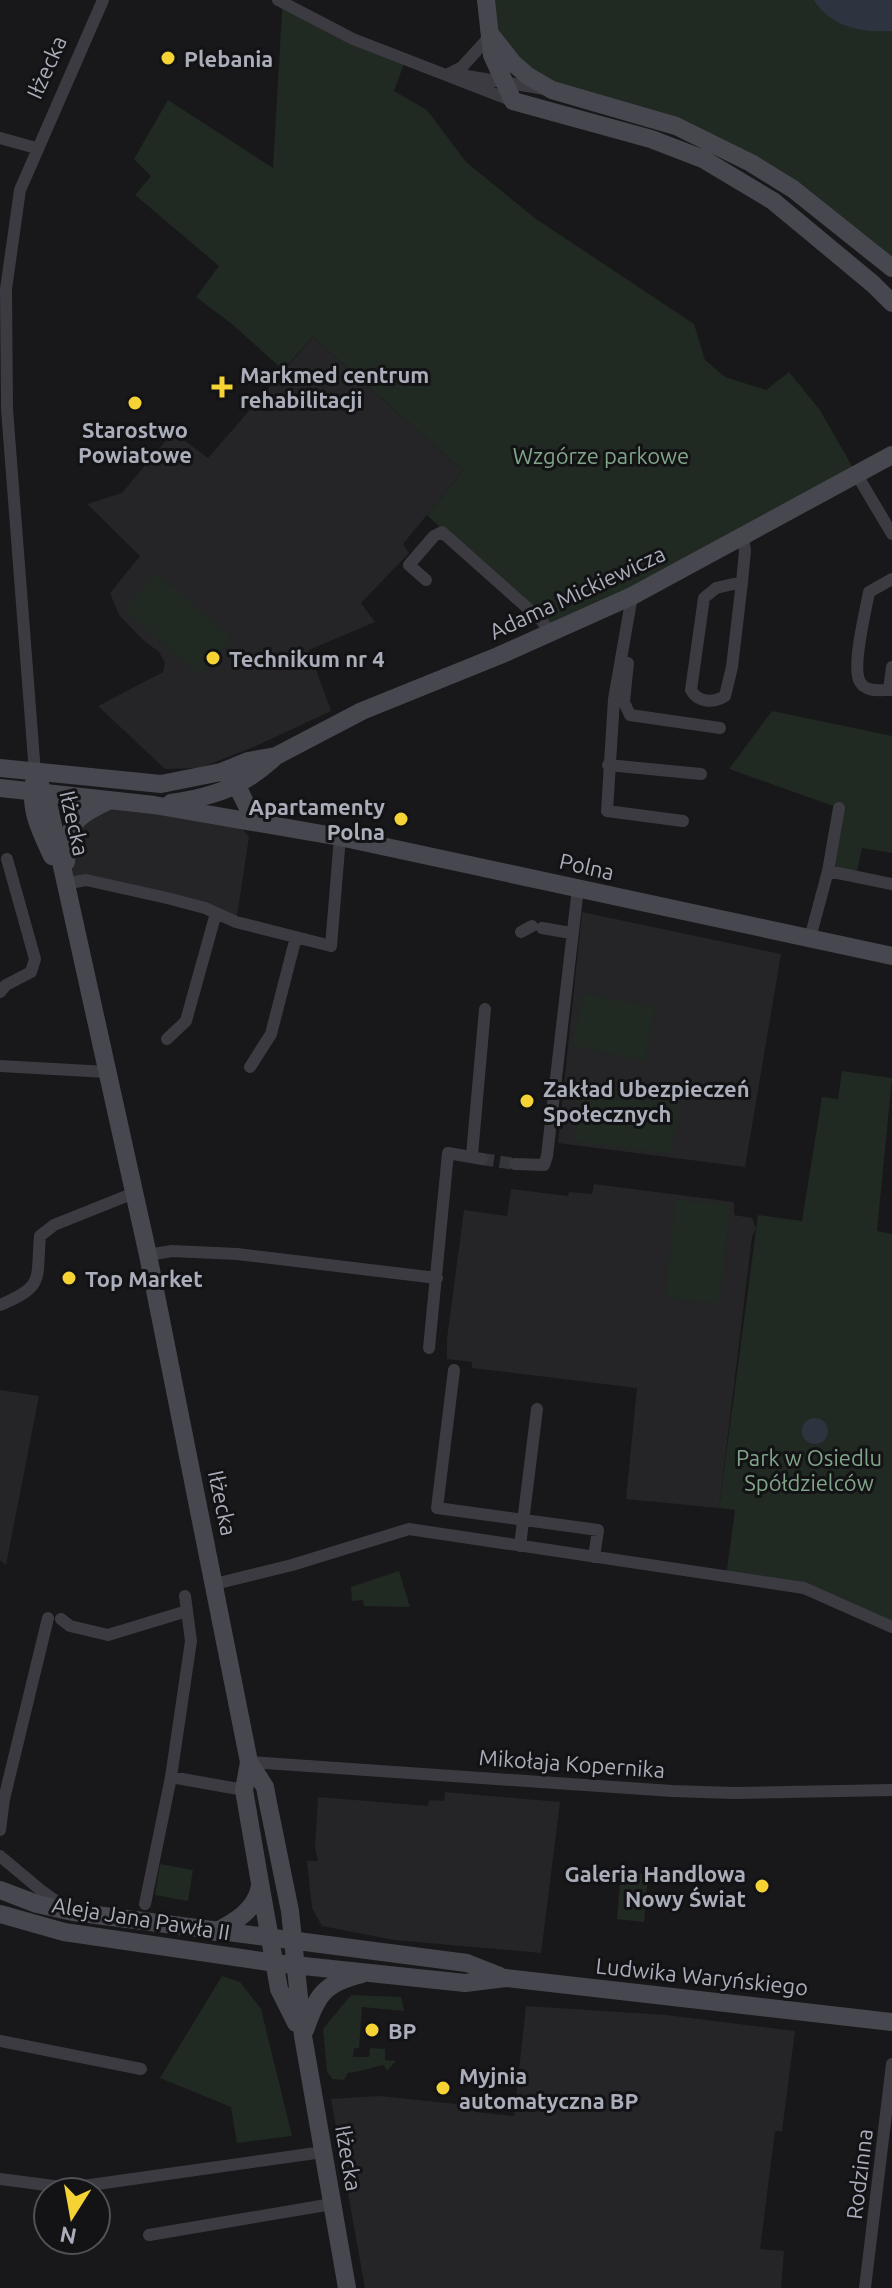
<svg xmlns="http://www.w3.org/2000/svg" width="892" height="2288" font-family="Ubuntu,sans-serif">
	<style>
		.built { fill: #252427 }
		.green { fill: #202922 }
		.water { fill: #2e343f }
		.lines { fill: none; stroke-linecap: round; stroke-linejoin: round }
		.street-tunnel { stroke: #35363a; stroke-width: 12; stroke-dasharray: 12 6; stroke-linecap: butt }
		.street { stroke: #3b3b41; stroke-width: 12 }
		.secondary { stroke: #47484f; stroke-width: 18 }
		.poi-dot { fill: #f6d335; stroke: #131315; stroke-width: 3 }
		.labels { text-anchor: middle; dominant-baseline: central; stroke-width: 6; stroke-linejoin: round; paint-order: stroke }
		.poi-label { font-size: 22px; font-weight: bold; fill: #aaadba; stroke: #131315; text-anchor: start }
		.street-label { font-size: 22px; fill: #aaadba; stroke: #131315 }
		.park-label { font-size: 22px; fill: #81a589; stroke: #131315 }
	</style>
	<rect width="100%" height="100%" fill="#18181a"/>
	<path class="built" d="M 313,337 L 463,471 L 403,544 L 409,553 L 361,603 L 375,622 L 309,650 L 331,711 L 256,746 L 200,768 L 165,769 L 98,706 L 163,672 L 165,663 L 159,652 L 142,639 L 119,615 L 110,593 L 140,556 L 87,504 L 122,493 L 173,432 L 208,458 Z
		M 108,801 L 233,818 L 249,837 L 236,922 L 117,886 L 64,884 L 68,839 Z
		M 582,912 L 781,954 L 745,1167 L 558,1143 Z
		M 594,1184 L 734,1202 L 734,1215 L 752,1218 L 756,1228 L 752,1237 L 719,1508 L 626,1499 L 637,1388 L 472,1368 L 472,1362 L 447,1359 L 447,1339 L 464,1210 L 507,1216 L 511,1189 L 568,1196 L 569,1192 L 592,1194 Z
		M 0,1390 L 39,1396 L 6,1565 L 0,1560 Z
		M 445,1792 L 560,1802 L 541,1953 L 394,1940 L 322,1926 L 312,1908 L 307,1861 L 318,1861 L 315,1848 L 318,1797 L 428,1806 L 429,1800 L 444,1801 Z
		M 526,2006 L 666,2015 L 795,2031 L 782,2131 L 775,2131 L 760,2249 L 784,2251 L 781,2288 L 365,2288 L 331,2099 L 380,2096 L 475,2106 L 475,2112 L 514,2116 Z"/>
	<path class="green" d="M 486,0 L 892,0 L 892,268 L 751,163 L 552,90 L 501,47 Z
		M 284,3 L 405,61 L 394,91 L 427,110 L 466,162 L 536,219 L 694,324 L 705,360 L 725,377 L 766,390 L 789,372 L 820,410 L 857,475 L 550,633 L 427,515 L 463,471 L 313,337 L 283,370 L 232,324 L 196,297 L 219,266 L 135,195 L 151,176 L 134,159 L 168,100 L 273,168 L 282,12 Z
		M 157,573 L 232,638 L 199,676 L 124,610 Z
		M 772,711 L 892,736 L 892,853 L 862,848 L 856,877 L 828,871 L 839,808 L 729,769 Z
		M 583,993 L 655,1008 L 645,1061 L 572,1046 Z
		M 842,1071 L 892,1078 L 877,1231 L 892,1234 L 892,1627 L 805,1588 L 726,1576 L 735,1510 L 719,1508 L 758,1215 L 802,1221 L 822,1097 L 838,1099 Z
		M 582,1086 L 679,1098 L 672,1154 L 575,1142 Z
		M 675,1199 L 730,1205 L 720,1304 L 665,1298 Z
		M 399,1571 L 410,1607 L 364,1606 L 363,1600 L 352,1601 L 351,1587 Z
		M 160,1864 L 193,1870 L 188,1901 L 155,1895 Z
		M 621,1872 L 648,1874 L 644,1922 L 617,1919 Z
		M 222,1976 L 240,1982 L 261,2009 L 292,2136 L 237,2143 L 231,2107 L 160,2078 Z
		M 351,1995 L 401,1997 L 404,2011 L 362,2007 L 359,2048 L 354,2048 L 353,2057 L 369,2057 L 370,2048 L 385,2049 L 385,2060 L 396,2061 L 387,2071 L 384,2065 C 371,2067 362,2072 348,2073 L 344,2080 L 332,2079 L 327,2071 L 323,2029 Z"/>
	<path class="water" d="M 814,0 L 892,0 L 892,31 C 863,33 830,27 814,0 Z
		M802 1431a13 13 0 1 1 26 0a13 13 0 1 1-26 0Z"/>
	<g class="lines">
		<path class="street-tunnel" d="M 482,1159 L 515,1164"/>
		<path class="street" d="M 278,0 L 353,39 L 513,101
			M 450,73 L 462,67 L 491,35
			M 461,75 L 545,89
			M 0,138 L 36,148
			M 857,475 L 892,534
			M 892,579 L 869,592 C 866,610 851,667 860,682 C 866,692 879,690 889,690 L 892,667
			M 426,580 L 409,565 L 434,536 L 442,532 L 542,621 L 550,633
			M 742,582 L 732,667 L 725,696 C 713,703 698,703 691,690 L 704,598 L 716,588 Z
			M 742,582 L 745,551 L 743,536
			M 632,596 L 614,699 L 607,811 L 683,821
			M 628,663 L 624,702 L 630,715 L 720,728
			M 608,765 L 701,774
			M 35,773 L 7,409 L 6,289 L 20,190 L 103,0
			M 828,871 L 892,884
			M 64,884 L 86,880 L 167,898 L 205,908 L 236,922 L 331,946 L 340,837
			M 542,928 L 571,933
			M 521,932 L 532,926
			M 810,938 L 828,871 L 839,808
			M 0,992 L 6,985 L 31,972 L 35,959 L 7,859
			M 167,1039 L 186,1021 L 216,913
			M 0,1066 L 107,1072
			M 250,1067 L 271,1034 L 296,937
			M 472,1155 L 485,1009
			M 515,1164 L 544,1165 L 547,1156 L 578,888
			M 148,1255 L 172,1251 L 237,1254 L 437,1278
			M 0,1305 C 45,1286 36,1281 40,1236 L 54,1225 L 134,1193
			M 429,1348 L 448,1153 L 482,1159
			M 454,1370 L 437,1508 L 598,1530 L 594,1557
			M 520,1546 L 537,1409
			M 215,1584 L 292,1565 L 409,1529 L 804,1588 L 892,1627
			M 61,1619 L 70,1626 L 108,1635 L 187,1611
			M 249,1762 L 672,1791 L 734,1793 L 892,1790
			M 171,1777 L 244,1790
			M 0,1830 L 4,1799 L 48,1618
			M 0,1856 L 43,1892 L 63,1906
			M 145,1904 L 171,1777 L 191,1641 L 185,1596
			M 0,2041 L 141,2069
			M 0,2179 L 69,2188 L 323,2152
			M 149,2235 L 332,2204
			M 865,2288 L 892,2064"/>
		<path class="secondary" d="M 486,0 L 492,55 L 513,101 L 651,139 L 703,159 L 773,201 L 873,284 L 892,303
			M 491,35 L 513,63 L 528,76 L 552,90 L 676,126 L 751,163 L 793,189 L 892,268
			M 0,768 L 161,784 L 221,772 L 248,761 L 276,756 L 362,711 L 498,656 L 632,596 L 892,455
			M 35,773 L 48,803 L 148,1255 L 249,1762 L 265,1787 L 268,1803 L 290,1911 L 303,2036 L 347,2288
			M 229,779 L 237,786 L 249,810 L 266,821
			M 34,782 C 29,810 41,832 52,856
			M 0,788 L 154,805 L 340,837 L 892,956
			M 171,803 C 216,796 243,787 276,756
			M 66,862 C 70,821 72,819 108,801
			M 249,1762 L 244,1790 L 260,1883 L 279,1989 L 296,2023
			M 0,1890 L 37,1904 L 73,1912 L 467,1963 L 500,1976
			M 0,1914 L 64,1932 L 275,1963 L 465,1983 L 506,1978 L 892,2022
			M 215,1932 C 235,1922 256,1910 260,1886
			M 305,2030 C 317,1995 324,1983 362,1974"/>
	</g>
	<g class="poi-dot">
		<circle cx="168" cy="58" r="8"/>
		<path d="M218 375h8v8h8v8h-8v8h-8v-8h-8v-8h8z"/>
		<circle cx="135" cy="403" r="8"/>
		<circle cx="213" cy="658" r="8"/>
		<circle cx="401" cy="819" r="8"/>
		<circle cx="527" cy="1101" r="8"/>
		<circle cx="69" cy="1278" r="8"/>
		<circle cx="762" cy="1886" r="8"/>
		<circle cx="372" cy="2030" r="8"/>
		<circle cx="443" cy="2088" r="8"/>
	</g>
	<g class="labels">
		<g class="poi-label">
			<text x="184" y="58">Plebania</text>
			<text x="240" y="374">Markmed centrum<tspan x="240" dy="25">rehabilitacji</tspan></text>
			<text x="135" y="429" text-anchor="middle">Starostwo<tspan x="135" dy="25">Powiatowe</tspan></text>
			<text x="229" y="658">Technikum nr 4</text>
			<text x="385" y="806" text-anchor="end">Apartamenty<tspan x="385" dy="25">Polna</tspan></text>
			<text x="543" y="1088">Zakład Ubezpieczeń<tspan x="543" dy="25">Społecznych</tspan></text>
			<text x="85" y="1278">Top Market</text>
			<text x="746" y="1873" text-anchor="end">Galeria Handlowa<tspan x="746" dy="25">Nowy Świat</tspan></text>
			<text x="388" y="2030">BP</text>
			<text x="459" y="2075">Myjnia<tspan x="459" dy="25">automatyczna BP</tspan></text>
		</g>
		<g class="street-label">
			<text transform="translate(46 67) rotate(-66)">Iłżecka</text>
			<text transform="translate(577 592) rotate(-25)">Adama Mickiewicza</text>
			<text transform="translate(75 823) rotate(77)">Iłżecka</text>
			<text transform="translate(587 866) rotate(13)">Polna</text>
			<text transform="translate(223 1503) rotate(78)">Iłżecka</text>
			<text transform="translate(572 1763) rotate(4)">Mikołaja Kopernika</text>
			<text transform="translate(141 1918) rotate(9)">Aleja Jana Pawła II</text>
			<text transform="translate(702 1976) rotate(6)">Ludwika Waryńskiego</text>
			<text transform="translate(349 2158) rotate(80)">Iłżecka</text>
			<text transform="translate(859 2174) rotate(-83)">Rodzinna</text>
		</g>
		<g class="park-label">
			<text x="601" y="455">Wzgórze parkowe</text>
			<text x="809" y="1457">Park w Osiedlu<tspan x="809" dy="25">Spółdzielców</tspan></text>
		</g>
	</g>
	<g transform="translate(72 2216) rotate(191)"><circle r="38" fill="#131315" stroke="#4f5157" stroke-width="2"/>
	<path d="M0-6L14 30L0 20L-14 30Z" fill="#f6d335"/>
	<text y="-12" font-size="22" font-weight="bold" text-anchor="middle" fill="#aaadba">N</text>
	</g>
</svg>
